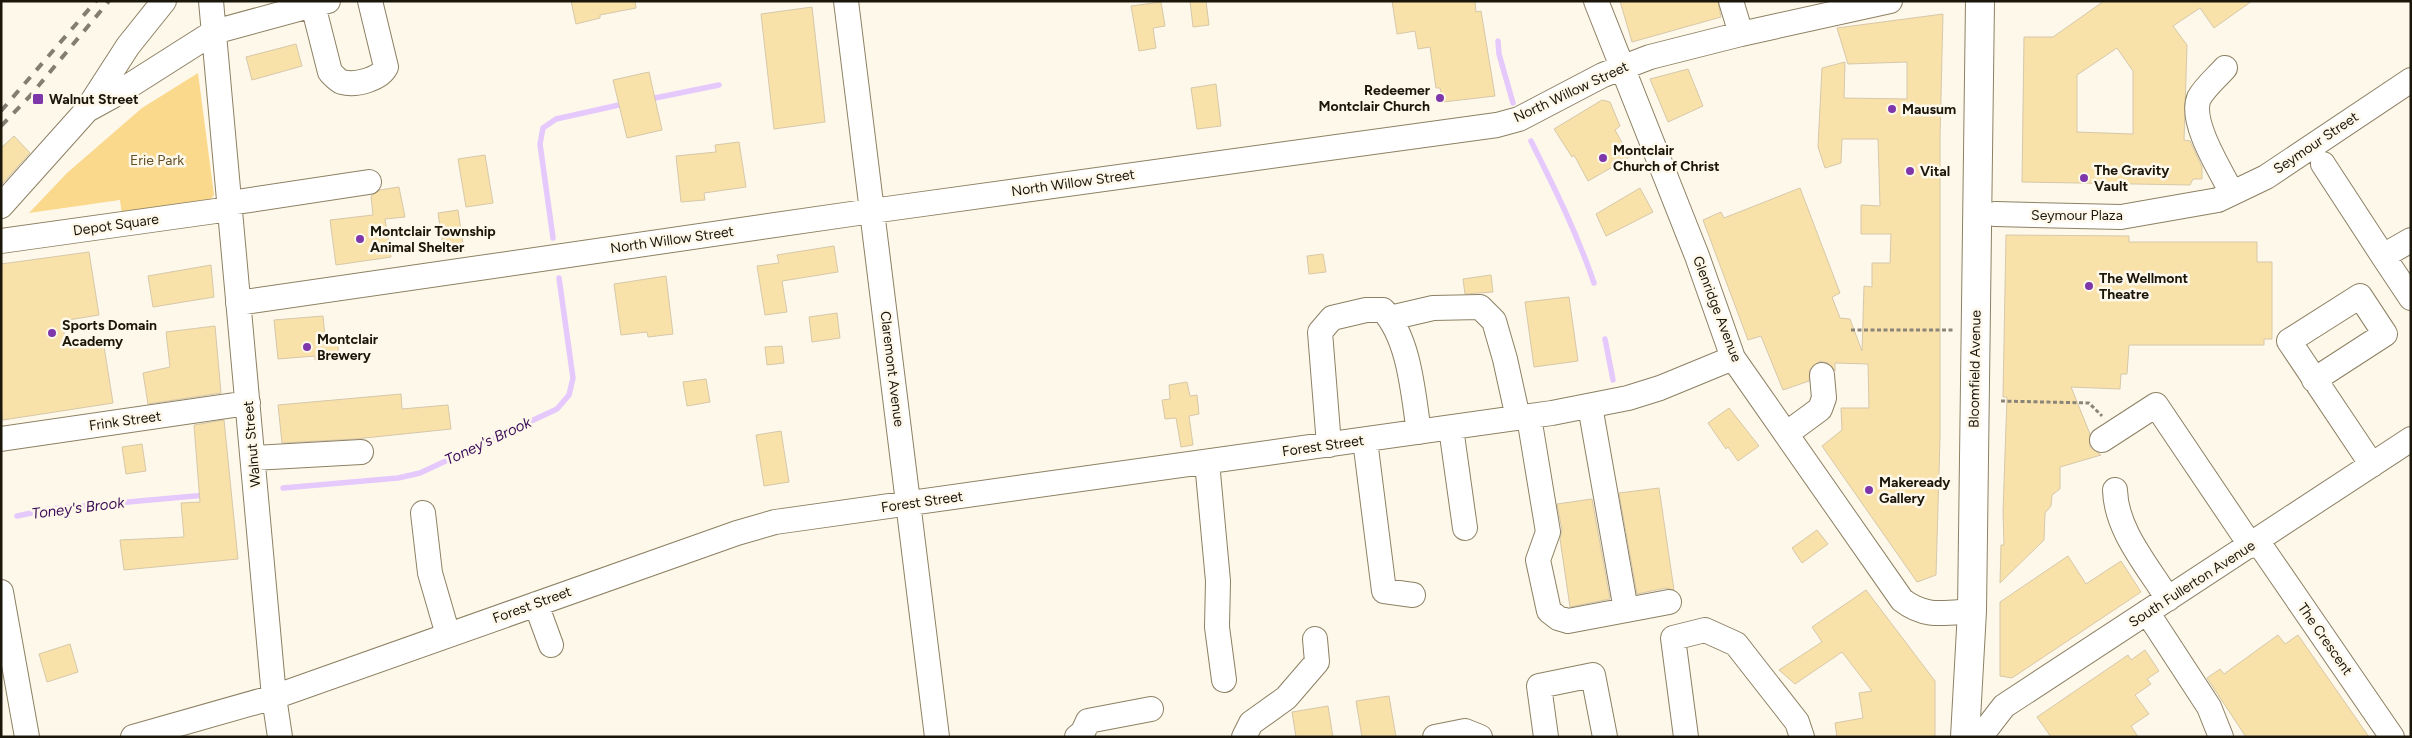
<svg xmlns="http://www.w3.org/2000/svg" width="2412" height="738" font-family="Figtree,sans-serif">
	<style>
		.green { fill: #fad88c }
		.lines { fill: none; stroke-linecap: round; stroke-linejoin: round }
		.stream { stroke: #e5c9fc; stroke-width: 5.5 }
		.building { fill: #f9e1aa; stroke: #d6c8a9; fill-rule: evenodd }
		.minor-casing { stroke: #8d8063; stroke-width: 26 }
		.major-casing { stroke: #8d8063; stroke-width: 30 }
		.path { stroke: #8a8578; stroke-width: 3; stroke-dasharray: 4 2.5; stroke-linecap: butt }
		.minor { stroke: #fff; stroke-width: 24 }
		.major { stroke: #fff; stroke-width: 28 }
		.rail { stroke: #837e71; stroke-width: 4; stroke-dasharray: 9 9; stroke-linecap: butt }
		.poi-dot { fill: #7e37aa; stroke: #fef8eb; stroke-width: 2 }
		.labels { text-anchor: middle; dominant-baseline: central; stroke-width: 5; stroke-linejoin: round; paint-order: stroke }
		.poi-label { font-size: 14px; font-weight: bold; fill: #1b160a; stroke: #fef8eb; text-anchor: start }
		.street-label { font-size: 14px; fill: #1b160a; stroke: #fef8eb }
		.park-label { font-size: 14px; fill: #625128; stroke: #fef8eb }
		.water-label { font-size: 15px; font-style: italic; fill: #3e0f59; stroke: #fef8eb }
	</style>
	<rect width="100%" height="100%" fill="#fef8eb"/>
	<path class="green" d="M 198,73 L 214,195 L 211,199 L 122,215 L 120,200 L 29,213 L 67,173 L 142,108 Z"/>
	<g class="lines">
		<path class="stream" d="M 1498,41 L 1499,54 L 1513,103
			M 655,98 L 719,85
			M 1531,141 C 1554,187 1577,233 1594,283
			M 553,238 L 540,144 L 543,128 L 556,119 L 619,105
			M 1605,339 L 1613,380
			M 283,488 L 398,478 L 420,473 L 557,409 L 569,395 L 573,378 L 559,278
			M 17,516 L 50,509 L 206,495"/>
	</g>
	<path class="building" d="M 571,1 L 635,1 L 636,8 L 600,15 L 600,18 L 576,24 Z
		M 1190,1 L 1206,1 L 1209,25 L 1193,27 Z
		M 1392,1 L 1475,1 L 1476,12 L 1481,11 L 1495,96 L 1443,102 L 1440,88 L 1436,88 L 1430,47 L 1418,49 L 1415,31 L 1397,34 Z
		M 1620,1 L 1718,1 L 1721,17 L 1632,42 Z
		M 2104,1 L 2252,1 L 2214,28 L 2200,8 L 2173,26 L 2187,45 L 2184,140 L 2190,141 L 2202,167 L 2202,179 L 2193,179 L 2190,185 L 2022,182 L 2024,37 L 2053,37 ZM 2117,48 L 2133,71 L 2133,134 L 2077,132 L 2077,75 Z
		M 1161,2 L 1165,26 L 1153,28 L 1156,48 L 1139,51 L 1131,6 Z
		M 812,7 L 825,122 L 774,129 L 761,14 Z
		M 1943,14 L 1940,138 L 1940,438 L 1936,575 L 1917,582 L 1822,446 L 1842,430 L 1841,408 L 1869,408 L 1868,364 L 1835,363 L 1835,371 L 1828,363 L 1820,361 L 1810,369 L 1809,381 L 1783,390 L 1761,336 L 1748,340 L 1703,220 L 1721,212 L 1724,218 L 1800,188 L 1840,293 L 1832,297 L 1840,318 L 1850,319 L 1862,351 L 1864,286 L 1872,287 L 1872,263 L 1890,263 L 1891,234 L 1861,234 L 1861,205 L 1880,206 L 1878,139 L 1842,139 L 1841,163 L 1825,168 L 1818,147 L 1822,68 L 1845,62 L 1844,98 L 1907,99 L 1907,62 L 1848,64 L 1837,28 Z
		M 296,44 L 302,66 L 252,80 L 246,57 Z
		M 1688,69 L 1703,106 L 1668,122 L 1650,79 Z
		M 649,72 L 662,130 L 627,138 L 613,80 Z
		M 1216,84 L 1221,126 L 1197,129 L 1191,88 Z
		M 1602,100 L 1610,102 L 1620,126 L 1615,130 L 1630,157 L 1588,181 L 1574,155 L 1572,157 L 1554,129 Z
		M 14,136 L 30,153 L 1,185 L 1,148 Z
		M 739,142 L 746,187 L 704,193 L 705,200 L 681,202 L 676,156 L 716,152 L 715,145 Z
		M 485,155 L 493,203 L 466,207 L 458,159 Z
		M 399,187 L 405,217 L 385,219 L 391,257 L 336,265 L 330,220 L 373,215 L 371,196 L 380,190 Z
		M 1640,188 L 1653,212 L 1606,236 L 1596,214 Z
		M 458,210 L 464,251 L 444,253 L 438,213 Z
		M 2006,235 L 2129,236 L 2129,242 L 2257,242 L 2257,262 L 2272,262 L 2272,339 L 2264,339 L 2264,345 L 2129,345 L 2127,374 L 2121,374 L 2120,389 L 2071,387 L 2090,434 L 2090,447 L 2101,455 L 2060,467 L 2060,489 L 2052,495 L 2051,506 L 2045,513 L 2044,540 L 2000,583 L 2001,545 L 2004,545 L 2003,512 L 2007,397 L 2003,397 Z
		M 834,246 L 838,272 L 782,281 L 787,312 L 765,315 L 757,266 L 779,263 L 777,255 Z
		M 89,252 L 99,315 L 62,321 L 66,344 L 103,340 L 113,403 L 3,420 L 1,409 L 1,264 Z
		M 1323,254 L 1326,272 L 1309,274 L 1307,256 Z
		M 211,265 L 214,297 L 153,307 L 148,276 Z
		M 1491,275 L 1493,292 L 1465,294 L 1463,279 Z
		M 666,276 L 673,334 L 648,337 L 647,332 L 621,335 L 614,284 Z
		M 1569,297 L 1578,361 L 1534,367 L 1525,302 Z
		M 837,313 L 840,338 L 812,342 L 809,317 Z
		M 323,316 L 325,337 L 337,336 L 339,358 L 315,360 L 315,356 L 278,359 L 274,320 Z
		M 215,326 L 221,393 L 148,404 L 143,373 L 170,367 L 166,332 Z
		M 782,346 L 784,363 L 767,365 L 765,347 Z
		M 706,379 L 710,402 L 687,406 L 683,382 Z
		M 1187,382 L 1190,396 L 1197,395 L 1199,414 L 1189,416 L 1193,445 L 1181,447 L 1176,418 L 1165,419 L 1162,400 L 1170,399 L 1169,385 Z
		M 401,394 L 402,409 L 448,405 L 451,429 L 355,439 L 282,443 L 278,405 Z
		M 1729,408 L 1759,446 L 1738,461 L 1728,447 L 1726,449 L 1708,423 Z
		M 224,420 L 238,559 L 124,570 L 120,540 L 184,537 L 181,503 L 200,502 L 194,425 Z
		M 781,431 L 789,482 L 764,486 L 756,435 Z
		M 142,444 L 146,471 L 126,474 L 122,447 Z
		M 1659,488 L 1674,590 L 1666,588 L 1637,594 L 1619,493 Z
		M 1592,499 L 1610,599 L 1570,607 L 1560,539 L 1562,530 L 1557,504 Z
		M 1817,530 L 1828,544 L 1802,563 L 1792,548 Z
		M 2068,556 L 2086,584 L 2121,561 L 2141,592 L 2012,678 L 2000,676 L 2000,602 Z
		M 1866,590 L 1935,681 L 1935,737 L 1837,737 L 1835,723 L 1863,718 L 1859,693 L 1872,691 L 1842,652 L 1795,684 L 1779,670 L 1822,642 L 1812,627 Z
		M 2278,635 L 2285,644 L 2298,635 L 2369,737 L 2246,737 L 2207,678 L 2220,669 L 2224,674 Z
		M 70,644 L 78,672 L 47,682 L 39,654 Z
		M 2145,650 L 2159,671 L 2147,679 L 2151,684 L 2135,695 L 2149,714 L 2131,726 L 2138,737 L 2051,737 L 2037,717 L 2128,655 L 2131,660 Z
		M 1389,696 L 1396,737 L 1362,737 L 1356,701 Z
		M 1328,706 L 1333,737 L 1296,737 L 1292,712 Z"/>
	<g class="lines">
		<defs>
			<path id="minor" d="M 211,1 L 274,697 L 280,737
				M 846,1 L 937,737
				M 1596,1 L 1697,256 L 1733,358 L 1902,600 C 1925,618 1944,613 1972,611
				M 1731,1 L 1741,34
				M 313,5 L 330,72 C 334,76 337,80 342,82 C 356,86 380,79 386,67 L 370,1
				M 2225,68 C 2216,78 2205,87 2199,98 C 2189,122 2221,171 2232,193
				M 88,108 L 128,46 L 164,1
				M 2323,164 L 2383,256
				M 230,203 L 369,182
				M 1,206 L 87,110 L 118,93 L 214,32 L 328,1
				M 1995,214 L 2121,217 L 2218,200 L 2266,177 L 2411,80
				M 2411,240 L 2383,256 L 2411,298
				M 1,241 L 230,209
				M 238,303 L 872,211 L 1497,125 L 1519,119 L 1603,75 L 1650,57 L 1741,34 L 1890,1
				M 1390,318 L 1433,308 L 1480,307 L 1494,321 L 1505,359 L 1518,418
				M 2314,380 L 2385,334 L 2360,296 L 2289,341 L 2372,465
				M 1590,406 L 1626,610
				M 1529,417 L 1548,532 L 1538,560 L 1549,611 L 1558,618 L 1568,621 L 1669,602
				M 1451,428 L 1465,528
				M 1786,434 L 1820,409 L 1824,398 L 1822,375
				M 1,439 L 248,403
				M 1365,440 L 1384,591 L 1413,595
				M 2102,440 L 2156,405 L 2251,546
				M 1329,445 L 1320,332 L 1332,318 L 1366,310 L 1383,310 C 1410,340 1413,394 1419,432
				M 253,458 L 361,452
				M 1207,462 L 1218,581 L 1217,627 L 1224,680
				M 2115,490 C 2116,530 2147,565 2168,599
				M 423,513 L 430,573 L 448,635
				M 2258,542 L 2392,737
				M 1,592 L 27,737
				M 536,604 L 551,645
				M 2147,612 L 2209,707 L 2221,737
				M 133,737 L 274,697 L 737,533 L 775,522 L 1552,413 L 1628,398 L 1660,388 L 1733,358
				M 1077,737 L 1083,732 L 1088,721 L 1151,709
				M 1244,737 L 1251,723 L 1286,698 L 1317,662 L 1315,639
				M 1435,737 L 1465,731 L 1480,737
				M 1546,737 L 1539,686 L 1593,675 L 1605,737
				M 1686,737 L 1673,638 L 1705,630 L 1736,644 L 1797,722 L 1802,737
				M 1980,737 L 2004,706 L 2411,439"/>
			<path id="major" d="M 1965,737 L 1972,611 L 1980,1"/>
		</defs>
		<use href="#minor" class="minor-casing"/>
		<use href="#major" class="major-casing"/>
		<path class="path" d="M 1851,330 L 1955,330
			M 2001,401 L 2089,403 L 2102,416"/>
		<use href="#minor" class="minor"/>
		<use href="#major" class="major"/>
		<path class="rail" d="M 1,111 L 96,1
			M 1,126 L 30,96 L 109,1"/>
	</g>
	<g class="poi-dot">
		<circle cx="1440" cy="98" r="5"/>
		<rect x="32" y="93" width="12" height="12" rx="2.5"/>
		<circle cx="1892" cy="109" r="5"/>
		<circle cx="1603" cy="158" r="5"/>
		<circle cx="1910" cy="171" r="5"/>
		<circle cx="2084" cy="178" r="5"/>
		<circle cx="360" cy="239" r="5"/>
		<circle cx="2089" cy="286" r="5"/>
		<circle cx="52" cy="333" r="5"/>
		<circle cx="307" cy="347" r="5"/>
		<circle cx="1869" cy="490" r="5"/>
	</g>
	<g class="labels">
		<g class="poi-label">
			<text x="1430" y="90" text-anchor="end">Redeemer<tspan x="1430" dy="16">Montclair Church</tspan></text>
			<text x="49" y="99">Walnut Street</text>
			<text x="1902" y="109">Mausum</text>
			<text x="1613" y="150">Montclair<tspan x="1613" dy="16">Church of Christ</tspan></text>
			<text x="2094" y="170">The Gravity<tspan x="2094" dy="16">Vault</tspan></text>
			<text x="1920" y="171">Vital</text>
			<text x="370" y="231">Montclair Township<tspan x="370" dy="16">Animal Shelter</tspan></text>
			<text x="2099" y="278">The Wellmont<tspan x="2099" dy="16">Theatre</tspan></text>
			<text x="62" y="325">Sports Domain<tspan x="62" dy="16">Academy</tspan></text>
			<text x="317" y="339">Montclair<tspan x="317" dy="16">Brewery</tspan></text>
			<text x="1879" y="482">Makeready<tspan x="1879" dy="16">Gallery</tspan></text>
		</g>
		<g class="street-label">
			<text transform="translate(1571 92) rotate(-25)">North Willow Street</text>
			<text transform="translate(2316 143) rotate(-34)">Seymour Street</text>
			<text transform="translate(1073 183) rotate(-8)">North Willow Street</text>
			<text x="2077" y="215">Seymour Plaza</text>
			<text transform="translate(116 225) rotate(-8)">Depot Square</text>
			<text transform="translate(672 240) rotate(-8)">North Willow Street</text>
			<text transform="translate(1717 309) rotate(69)">Glenridge Avenue</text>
			<text transform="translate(892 369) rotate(83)">Claremont Avenue</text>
			<text transform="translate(1975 369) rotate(-89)">Bloomfield Avenue</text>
			<text transform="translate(125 421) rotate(-8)">Frink Street</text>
			<text transform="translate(252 444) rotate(-95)">Walnut Street</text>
			<text transform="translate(1323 446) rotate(-8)">Forest Street</text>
			<text transform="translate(922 502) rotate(-8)">Forest Street</text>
			<text transform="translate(2192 584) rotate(-33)">South Fullerton Avenue</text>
			<text transform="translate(532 605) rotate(-20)">Forest Street</text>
			<text transform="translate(2325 639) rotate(55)">The Crescent</text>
		</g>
		<g class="park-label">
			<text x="157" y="160">Erie Park</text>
		</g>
		<g class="water-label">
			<text transform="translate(488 441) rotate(-25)">Toney's Brook</text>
			<text transform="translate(78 508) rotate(-7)">Toney's Brook</text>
		</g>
	</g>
	<rect width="2412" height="738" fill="none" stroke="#1b160a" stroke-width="5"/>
</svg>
